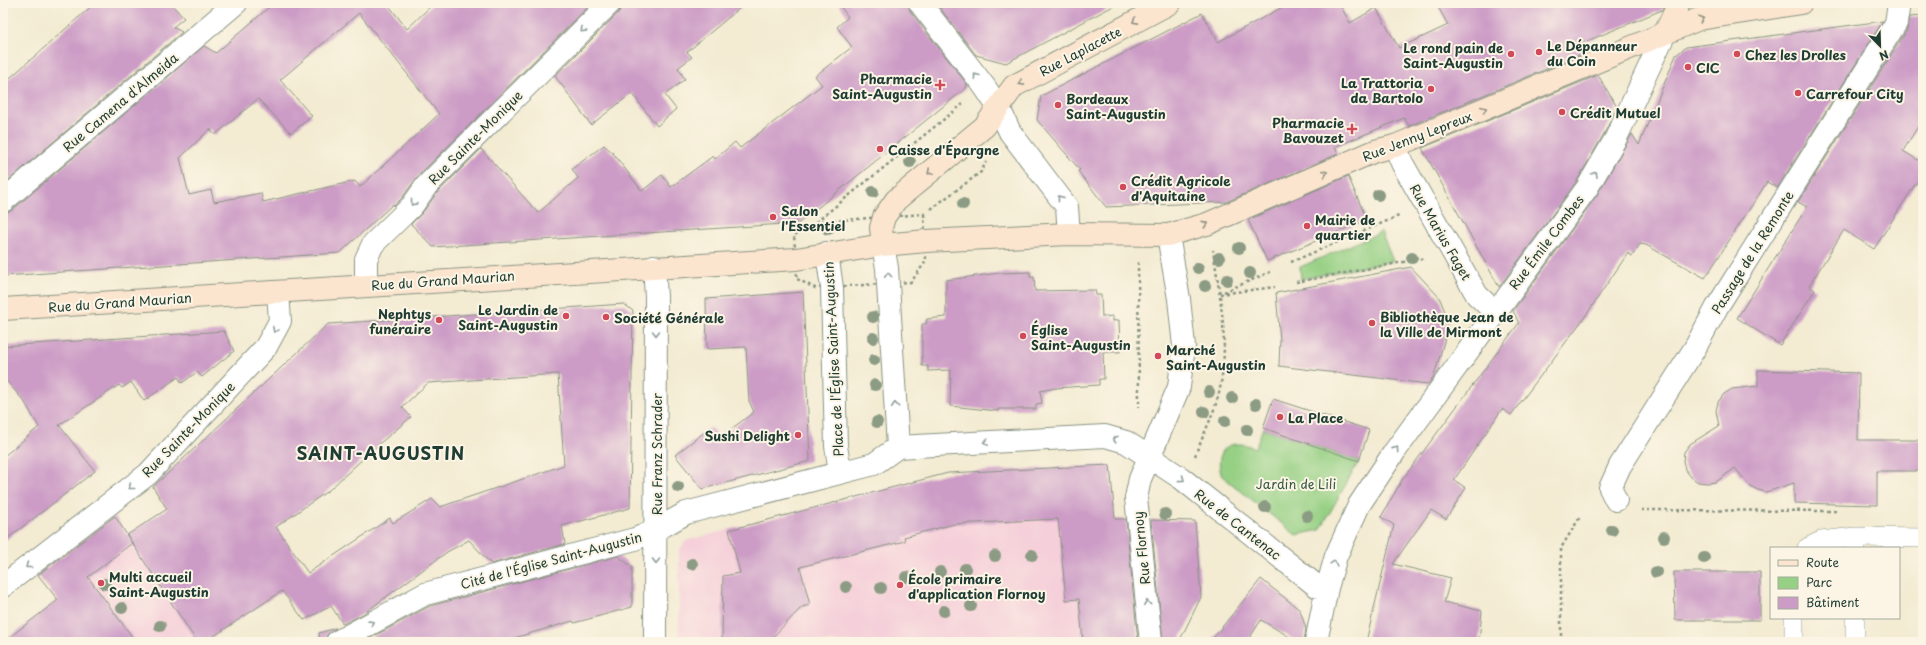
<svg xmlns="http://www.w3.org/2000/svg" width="1926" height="645" font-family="'Playpen Sans',sans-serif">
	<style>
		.built { fill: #f5cfd9 }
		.green { fill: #96d084; stroke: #5a865c }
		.building { fill: #cc9bc6; fill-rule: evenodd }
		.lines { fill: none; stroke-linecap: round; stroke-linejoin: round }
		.lane-casing { stroke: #899483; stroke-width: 20 }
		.street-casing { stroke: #899483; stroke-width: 24 }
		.secondary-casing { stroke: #899483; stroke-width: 24 }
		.path { stroke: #899483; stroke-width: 2.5; stroke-dasharray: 3 3; stroke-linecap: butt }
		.lane { stroke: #fff; stroke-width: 19 }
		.street { stroke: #fff; stroke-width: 22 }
		.secondary { stroke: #fce5cf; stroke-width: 22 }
		.tree { fill: #8c9b84 }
		.oneway { stroke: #8e9182 }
		.oneway2 { stroke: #8f9e9a }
		.poi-dot { fill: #d1495b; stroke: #fcf5e5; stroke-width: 1.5 }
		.labels { text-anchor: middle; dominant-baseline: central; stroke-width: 4; stroke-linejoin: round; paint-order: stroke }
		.poi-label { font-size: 13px; font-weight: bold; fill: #1f3d34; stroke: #fcf5e5; text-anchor: start }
		.street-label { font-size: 13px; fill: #1f3d34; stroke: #fcf5e5 }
		.park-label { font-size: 13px; fill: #375a44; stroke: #fcf5e5 }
		.district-label { font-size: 17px; font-weight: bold; letter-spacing: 1px; fill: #1f3d34; stroke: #fcf5e5 }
	</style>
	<rect width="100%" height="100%" fill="#fcf5e5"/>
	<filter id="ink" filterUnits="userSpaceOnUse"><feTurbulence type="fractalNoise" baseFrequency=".025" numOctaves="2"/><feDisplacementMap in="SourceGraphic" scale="8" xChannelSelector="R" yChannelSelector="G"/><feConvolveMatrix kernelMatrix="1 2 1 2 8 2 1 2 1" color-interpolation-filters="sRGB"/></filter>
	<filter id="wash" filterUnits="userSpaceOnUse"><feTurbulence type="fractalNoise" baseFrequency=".012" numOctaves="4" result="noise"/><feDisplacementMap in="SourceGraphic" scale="16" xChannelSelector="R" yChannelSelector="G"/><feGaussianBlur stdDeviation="0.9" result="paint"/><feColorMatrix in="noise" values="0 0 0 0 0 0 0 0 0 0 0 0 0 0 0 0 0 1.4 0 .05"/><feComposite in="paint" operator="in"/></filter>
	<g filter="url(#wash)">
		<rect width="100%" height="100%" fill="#f3ebd2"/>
		<path class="built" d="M 1110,465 L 1127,642 L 679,642 L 679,551 L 685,541 L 948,473 Z
			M 115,516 L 198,642 L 88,642 L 38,574 Z"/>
		<path class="green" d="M 1381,232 L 1393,261 L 1301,279 L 1300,267 Z
			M 1263,428 L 1359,461 L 1320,530 L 1296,535 L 1222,476 C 1216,462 1220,443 1239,444 C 1245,444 1250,446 1255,448 Z"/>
		<g id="blocks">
			<path class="building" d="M 95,3 L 170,3 L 184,18 L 173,27 L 182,32 L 3,185 L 3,84 Z
				M 274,3 L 387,3 L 407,29 L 434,3 L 592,3 L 418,176 L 402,198 L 394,206 L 393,204 L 340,253 L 3,276 L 3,213 L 11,211 L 204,46 L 216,53 ZM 359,13 L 439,114 L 360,187 L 355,181 L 263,202 L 261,193 L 214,202 L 211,190 L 189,195 L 180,158 L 210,129 L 215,135 L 258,99 L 291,133 L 312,116 L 280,80 Z
				M 622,3 L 746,3 L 687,52 L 692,57 L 678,68 L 685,79 L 665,95 L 676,109 L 657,126 L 632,93 L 591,125 L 555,76 L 619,12 Z
				M 838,3 L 908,3 L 910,11 L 967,84 L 966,88 L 799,223 L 433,247 L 411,224 L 422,213 L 437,193 L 481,149 L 538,213 L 578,178 L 572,169 L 604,145 L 613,153 L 642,191 L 662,175 L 671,187 L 713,156 L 715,159 L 735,142 L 740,148 L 822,85 L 815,76 L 852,47 L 837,27 L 848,17 Z
				M 936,3 L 1119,3 L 1006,63 L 976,55 Z
				M 1290,3 L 1339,3 L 1350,23 L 1376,8 L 1399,48 L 1448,25 L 1436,3 L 1665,3 L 1662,10 L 1580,44 L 1585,53 L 1409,126 L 1404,118 L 1335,147 L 1338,154 L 1226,202 L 1106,207 L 1078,171 L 1080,170 L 1037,120 L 1041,96 L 1202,13 L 1218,42 Z
				M 1923,16 L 1923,118 L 1903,151 L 1923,163 L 1923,180 L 1916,183 L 1874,249 L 1844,230 L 1809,286 L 1815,290 L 1780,345 L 1737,318 L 1807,207 L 1798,202 L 1907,30 L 1909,17 Z
				M 1883,21 L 1777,188 L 1767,182 L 1705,278 L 1646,245 L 1640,244 L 1632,256 L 1628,253 L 1584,318 L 1511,415 L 1502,409 L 1454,480 L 1466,488 L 1446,519 L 1431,510 L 1393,564 L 1451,578 L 1444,602 L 1482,611 L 1479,642 L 1366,642 L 1394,525 L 1381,517 L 1402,480 L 1519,323 L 1513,311 L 1597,195 L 1632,134 L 1639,145 L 1676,55 L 1686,47 Z
				M 1598,75 L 1617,107 L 1605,132 L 1577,181 L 1499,287 L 1422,148 Z
				M 1348,176 L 1367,220 L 1267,261 L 1248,220 Z
				M 1411,267 L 1439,297 L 1444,309 L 1447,324 L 1446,335 L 1434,376 L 1428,384 L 1279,366 L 1280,340 L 1276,293 Z
				M 1030,272 L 1030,277 L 1034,277 L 1035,291 L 1095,290 L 1096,295 L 1101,295 L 1102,317 L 1113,316 L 1113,321 L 1119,320 L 1120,352 L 1103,352 L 1104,379 L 1099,379 L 1099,385 L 1056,388 L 1040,391 L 1042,403 L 1036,404 L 1036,409 L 998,409 L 998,411 L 950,406 L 951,370 L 928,371 L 928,366 L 922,366 L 922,324 L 926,324 L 927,319 L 946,317 L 946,280 L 999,273 Z
				M 803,292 L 810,461 L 702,489 L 675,455 L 711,427 L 719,438 L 754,412 L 749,401 L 746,347 L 707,349 L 706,299 Z
				M 624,304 L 633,311 L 630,508 L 562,526 L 565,544 L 491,564 L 469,540 L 447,552 L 363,614 L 343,624 L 331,606 L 304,620 L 282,591 L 205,642 L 197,642 L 127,535 L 167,509 L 153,487 L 328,324 ZM 558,374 L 564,465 L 440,507 L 432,499 L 393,523 L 390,518 L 308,573 L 276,527 L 329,490 L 379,444 L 411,417 L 402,407 L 428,383 Z
				M 224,331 L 234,351 L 202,377 L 197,372 L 182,383 L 178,377 L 144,401 L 131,382 L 122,388 L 119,385 L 59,425 L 95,471 L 3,542 L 3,457 L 39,427 L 24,401 L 3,377 L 3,346 Z
				M 1758,370 L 1859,373 L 1858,440 L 1923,440 L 1923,471 L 1877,471 L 1877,505 L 1794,503 L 1794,483 L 1766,492 L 1758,490 L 1750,486 L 1735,468 L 1716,482 L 1707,483 L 1698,482 L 1691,477 L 1685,469 L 1683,461 L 1684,452 L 1690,444 L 1719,426 L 1716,411 L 1718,402 L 1724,394 L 1732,389 L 1758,386 Z
				M 1273,399 L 1369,430 L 1359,461 L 1263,428 Z
				M 1110,465 L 1115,519 L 1126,519 L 1138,642 L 1083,642 L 1079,599 L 1066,600 L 1058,519 L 954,524 L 904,537 L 905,541 L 800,567 L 810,605 L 802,607 L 768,642 L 722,642 L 723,576 L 740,573 L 729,530 L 948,473 Z
				M 115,516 L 132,543 L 88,577 L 136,642 L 3,642 L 58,600 L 38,575 Z
				M 1151,520 L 1195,521 L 1201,597 L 1179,642 L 1163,642 Z
				M 618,556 L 632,567 L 632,607 L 574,623 L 573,621 L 500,642 L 363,642 L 430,606 Z
				M 1674,572 L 1760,572 L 1760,620 L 1675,620 Z
				M 1261,579 L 1300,610 L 1306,629 L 1304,642 L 1298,642 L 1261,620 L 1247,642 L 1210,642 Z
				M 336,628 L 327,635 L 325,642 L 320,642 L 319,633 Z"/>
		</g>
	</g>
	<g filter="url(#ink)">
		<use href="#blocks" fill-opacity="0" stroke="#899483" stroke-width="1"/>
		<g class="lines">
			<defs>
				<path id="lane" d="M 1807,548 L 1821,541 L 1855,537
					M 1855,548 L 1855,537 L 1923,538
					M 1794,642 L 1794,618
					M 1855,642 L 1855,618"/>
				<path id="street" d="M 920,3 L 984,86 L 999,108 L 1010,132 L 1067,207 L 1069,234
					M 1395,146 L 1402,163 L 1477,295 L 1495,312
					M 3,201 L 236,3
					M 883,245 L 887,268 L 898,447 L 1105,436 L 1126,442 L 1181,478 L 1318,587 L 1327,588
					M 827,253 L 832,288 L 836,446 L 840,472
					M 654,266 L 656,297 L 655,642
					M 366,285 L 366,259 L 373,244 L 412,206 L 427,185 L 610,3
					M 1616,500 L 1610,488 L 1620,466 L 1695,348 L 1717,307 L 1896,23 L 1899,3
					M 3,586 L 148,474 L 266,347 L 280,321 L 278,292
					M 337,642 L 425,594 L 635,539 L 656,530 L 686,513 L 874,464 L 898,447
					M 1151,642 L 1136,498 L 1140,479 L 1179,387 L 1184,346 L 1179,299 L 1168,235
					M 1316,642 L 1327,588 L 1336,556 L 1359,505 L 1395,451 L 1587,188 L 1616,138 L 1665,33"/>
				<path id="secondary" d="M 1665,33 L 1679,3
					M 883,245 L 881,228 L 884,217 L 896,200 L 985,126 L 1014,86 L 1170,3
					M 3,309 L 796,259 L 883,245 L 926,241 L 1069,234 L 1168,235 L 1207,224 L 1375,151 L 1395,146 L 1699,19 L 1801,3"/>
			</defs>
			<use href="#lane" class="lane-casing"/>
			<use href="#street" class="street-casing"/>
			<use href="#secondary" class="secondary-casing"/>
			<path class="path" d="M 931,209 L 981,172 L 986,162
				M 924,214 L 926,261 L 911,282 L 815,288 L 797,279 L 794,235 L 816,222 Z
				M 816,222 L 963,104
				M 1138,262 L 1139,407
				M 1291,262 L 1401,215
				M 1296,282 L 1425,258
				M 1224,292 L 1270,272
				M 1220,294 L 1275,287
				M 1195,456 C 1203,435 1214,414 1219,393 C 1230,346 1220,296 1213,250
				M 1641,510 L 1838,511
				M 1561,642 L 1561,548 L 1580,517"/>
			<use href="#lane" class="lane"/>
			<use href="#street" class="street"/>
			<use href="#secondary" class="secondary"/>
		</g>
		<g class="tree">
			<circle cx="910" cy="162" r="6"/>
			<circle cx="873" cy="192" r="6"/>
			<circle cx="1378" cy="195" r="6"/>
			<circle cx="963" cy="204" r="6"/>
			<circle cx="828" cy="229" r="6"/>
			<circle cx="1239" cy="248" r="6"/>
			<circle cx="1219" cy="258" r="6"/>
			<circle cx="1412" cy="258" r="6"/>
			<circle cx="1198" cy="268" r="6"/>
			<circle cx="1250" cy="273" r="6"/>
			<circle cx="1227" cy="280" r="6"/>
			<circle cx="1205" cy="286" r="6"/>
			<circle cx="873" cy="317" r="6"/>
			<circle cx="873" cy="338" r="6"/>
			<circle cx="874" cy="360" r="6"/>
			<circle cx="875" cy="385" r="6"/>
			<circle cx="1209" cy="392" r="6"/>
			<circle cx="1232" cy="398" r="6"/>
			<circle cx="1256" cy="404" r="6"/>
			<circle cx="1204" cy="412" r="6"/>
			<circle cx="1225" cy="421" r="6"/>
			<circle cx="877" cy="422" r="6"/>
			<circle cx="1247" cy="430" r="6"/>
			<circle cx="1332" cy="484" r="6"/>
			<circle cx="678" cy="487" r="6"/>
			<circle cx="1265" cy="507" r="6"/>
			<circle cx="1165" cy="514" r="6"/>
			<circle cx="1307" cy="516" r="6"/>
			<circle cx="1612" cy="530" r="6"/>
			<circle cx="1664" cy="537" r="6"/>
			<circle cx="1032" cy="555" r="6"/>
			<circle cx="995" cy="556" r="6"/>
			<circle cx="1704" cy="558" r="6"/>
			<circle cx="692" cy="564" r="6"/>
			<circle cx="965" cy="569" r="6"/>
			<circle cx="940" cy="572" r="6"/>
			<circle cx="1656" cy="572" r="6"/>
			<circle cx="906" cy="577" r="6"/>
			<circle cx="105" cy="584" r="6"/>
			<circle cx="846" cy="587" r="6"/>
			<circle cx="881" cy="588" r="6"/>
			<circle cx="971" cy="606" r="6"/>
			<circle cx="122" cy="608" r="6"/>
			<circle cx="944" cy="611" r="6"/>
			<circle cx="160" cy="626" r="6"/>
		</g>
		<defs><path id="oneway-chevron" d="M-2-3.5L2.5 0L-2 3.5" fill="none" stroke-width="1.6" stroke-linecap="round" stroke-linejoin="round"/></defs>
		<g class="oneway">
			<use href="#oneway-chevron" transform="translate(1701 19) rotate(-16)"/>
			<use href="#oneway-chevron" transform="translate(1135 21) rotate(152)"/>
			<use href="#oneway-chevron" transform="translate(1021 83) rotate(151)"/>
			<use href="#oneway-chevron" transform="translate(1484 109) rotate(-23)"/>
			<use href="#oneway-chevron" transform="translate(930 172) rotate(140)"/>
			<use href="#oneway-chevron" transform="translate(1325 173) rotate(-23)"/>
			<use href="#oneway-chevron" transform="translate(1205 224) rotate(-19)"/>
		</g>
		<g class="oneway2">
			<use href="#oneway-chevron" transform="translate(583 30) rotate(135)"/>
			<use href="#oneway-chevron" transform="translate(976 76) rotate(-128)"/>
			<use href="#oneway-chevron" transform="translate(1595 174) rotate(-60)"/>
			<use href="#oneway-chevron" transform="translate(1060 198) rotate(-127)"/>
			<use href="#oneway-chevron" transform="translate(413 203) rotate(129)"/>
			<use href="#oneway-chevron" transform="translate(888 275) rotate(-94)"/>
			<use href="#oneway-chevron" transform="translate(275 330) rotate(118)"/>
			<use href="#oneway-chevron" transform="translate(656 333) rotate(90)"/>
			<use href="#oneway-chevron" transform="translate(895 405) rotate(-93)"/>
			<use href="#oneway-chevron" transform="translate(1115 439) rotate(-162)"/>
			<use href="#oneway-chevron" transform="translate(986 442) rotate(177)"/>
			<use href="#oneway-chevron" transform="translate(1396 449) rotate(-55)"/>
			<use href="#oneway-chevron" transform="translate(1182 479) rotate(37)"/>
			<use href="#oneway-chevron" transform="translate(131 487) rotate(142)"/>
			<use href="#oneway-chevron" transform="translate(656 561) rotate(91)"/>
			<use href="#oneway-chevron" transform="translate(1334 563) rotate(-73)"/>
			<use href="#oneway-chevron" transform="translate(28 566) rotate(142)"/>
			<use href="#oneway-chevron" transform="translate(1147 603) rotate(-96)"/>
			<use href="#oneway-chevron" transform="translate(371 623) rotate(-29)"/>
		</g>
	</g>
	<g class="poi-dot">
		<circle cx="1539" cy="52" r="4"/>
		<circle cx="1511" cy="54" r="4"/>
		<circle cx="1737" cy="54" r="4"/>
		<circle cx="1688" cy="67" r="4"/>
		<path d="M938 79h4v4h4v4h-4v4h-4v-4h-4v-4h4z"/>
		<circle cx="1431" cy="89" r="4"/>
		<circle cx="1798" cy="93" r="4"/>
		<circle cx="1058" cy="105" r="4"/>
		<circle cx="1562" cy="112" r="4"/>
		<path d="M1350 123h4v4h4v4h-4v4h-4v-4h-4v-4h4z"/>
		<circle cx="880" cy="149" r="4"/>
		<circle cx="1123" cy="187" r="4"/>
		<circle cx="773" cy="217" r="4"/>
		<circle cx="1307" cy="226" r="4"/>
		<circle cx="566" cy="316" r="4"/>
		<circle cx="606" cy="317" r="4"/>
		<circle cx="439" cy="320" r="4"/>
		<circle cx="1372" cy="323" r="4"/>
		<circle cx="1023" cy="336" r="4"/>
		<circle cx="1158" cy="356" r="4"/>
		<circle cx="1280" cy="417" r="4"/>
		<circle cx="798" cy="435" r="4"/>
		<circle cx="101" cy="583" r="4"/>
		<circle cx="900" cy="585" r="4"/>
	</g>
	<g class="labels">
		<g class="poi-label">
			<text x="1547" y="45">Le Dépanneur<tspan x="1547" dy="15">du Coin</tspan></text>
			<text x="1503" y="47" text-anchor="end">Le rond pain de<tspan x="1503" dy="15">Saint-Augustin</tspan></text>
			<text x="1745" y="54">Chez les Drolles</text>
			<text x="1696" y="67">CIC</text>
			<text x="932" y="78" text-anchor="end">Pharmacie<tspan x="932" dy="15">Saint-Augustin</tspan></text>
			<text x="1423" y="82" text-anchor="end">La Trattoria<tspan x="1423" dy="15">da Bartolo</tspan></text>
			<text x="1806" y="93">Carrefour City</text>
			<text x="1066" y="98">Bordeaux<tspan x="1066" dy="15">Saint-Augustin</tspan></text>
			<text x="1570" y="112">Crédit Mutuel</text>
			<text x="1344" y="122" text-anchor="end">Pharmacie<tspan x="1344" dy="15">Bavouzet</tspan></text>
			<text x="888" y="149">Caisse d'Épargne</text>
			<text x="1131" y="180">Crédit Agricole<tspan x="1131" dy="15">d'Aquitaine</tspan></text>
			<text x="781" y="210">Salon<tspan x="781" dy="15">l'Essentiel</tspan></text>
			<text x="1315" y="219">Mairie de<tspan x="1315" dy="15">quartier</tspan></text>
			<text x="558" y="309" text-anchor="end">Le Jardin de<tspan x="558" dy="15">Saint-Augustin</tspan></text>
			<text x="431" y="313" text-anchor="end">Nephtys<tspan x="431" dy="15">funéraire</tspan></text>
			<text x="1380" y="316">Bibliothèque Jean de<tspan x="1380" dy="15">la Ville de Mirmont</tspan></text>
			<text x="614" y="317">Société Générale</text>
			<text x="1031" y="329">Église<tspan x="1031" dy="15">Saint-Augustin</tspan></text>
			<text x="1166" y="349">Marché<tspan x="1166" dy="15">Saint-Augustin</tspan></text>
			<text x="1288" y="417">La Place</text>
			<text x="790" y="435" text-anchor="end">Sushi Delight</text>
			<text x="109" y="576">Multi accueil<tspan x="109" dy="15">Saint-Augustin</tspan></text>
			<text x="908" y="578">École primaire<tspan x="908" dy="15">d'application Flornoy</tspan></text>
		</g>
		<g class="street-label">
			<text transform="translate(1080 51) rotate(-28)">Rue Laplacette</text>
			<text transform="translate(120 102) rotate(-40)">Rue Camena d'Almeida</text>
			<text transform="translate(1417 136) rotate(-21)">Rue Jenny Lepreux</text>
			<text transform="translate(475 137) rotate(-45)">Rue Sainte-Monique</text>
			<text transform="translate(1441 232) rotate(60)">Rue Marius Faget</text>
			<text transform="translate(1546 242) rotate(-53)">Rue Émile Combes</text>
			<text transform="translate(1752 252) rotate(-58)">Passage de la Remonte</text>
			<text transform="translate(443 280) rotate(-4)">Rue du Grand Maurian</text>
			<text transform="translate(120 302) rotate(-4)">Rue du Grand Maurian</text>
			<text transform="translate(833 359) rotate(-93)">Place de l'Église Saint-Augustin</text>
			<text transform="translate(188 429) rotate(-46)">Rue Sainte-Monique</text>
			<text transform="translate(656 454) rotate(-90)">Rue Franz Schrader</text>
			<text transform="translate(1238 524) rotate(38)">Rue de Cantenac</text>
			<text transform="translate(1141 548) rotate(-96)">Rue Flornoy</text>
			<text transform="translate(551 560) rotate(-15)">Cité de l'Église Saint-Augustin</text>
		</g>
		<g class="park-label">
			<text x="1296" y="483">Jardin de Lili</text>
		</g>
		<g class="district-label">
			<text x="381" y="453">SAINT-AUGUSTIN</text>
		</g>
	</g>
	<rect width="1926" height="645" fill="none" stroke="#fcf5e5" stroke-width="16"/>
	<rect x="1770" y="547" width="130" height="72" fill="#fcf5e5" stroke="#a4ab9e"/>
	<rect x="1778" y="560" width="20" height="6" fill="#fce5cf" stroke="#a4ab9e"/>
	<text x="1806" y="567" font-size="12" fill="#1f3d34">Route</text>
	<rect x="1778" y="577" width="20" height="12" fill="#96d084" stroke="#a4ab9e"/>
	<text x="1806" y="587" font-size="12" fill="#1f3d34">Parc</text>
	<rect x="1778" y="597" width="20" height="12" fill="#cc9bc6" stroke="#a4ab9e"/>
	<text x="1806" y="607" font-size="12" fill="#1f3d34">Bâtiment</text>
	<g transform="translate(1880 46) rotate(157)" stroke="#fcf5e5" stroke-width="3" paint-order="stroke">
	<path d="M0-3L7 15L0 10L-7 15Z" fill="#1f3d34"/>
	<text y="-6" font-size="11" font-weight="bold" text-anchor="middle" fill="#1f3d34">N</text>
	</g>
</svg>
